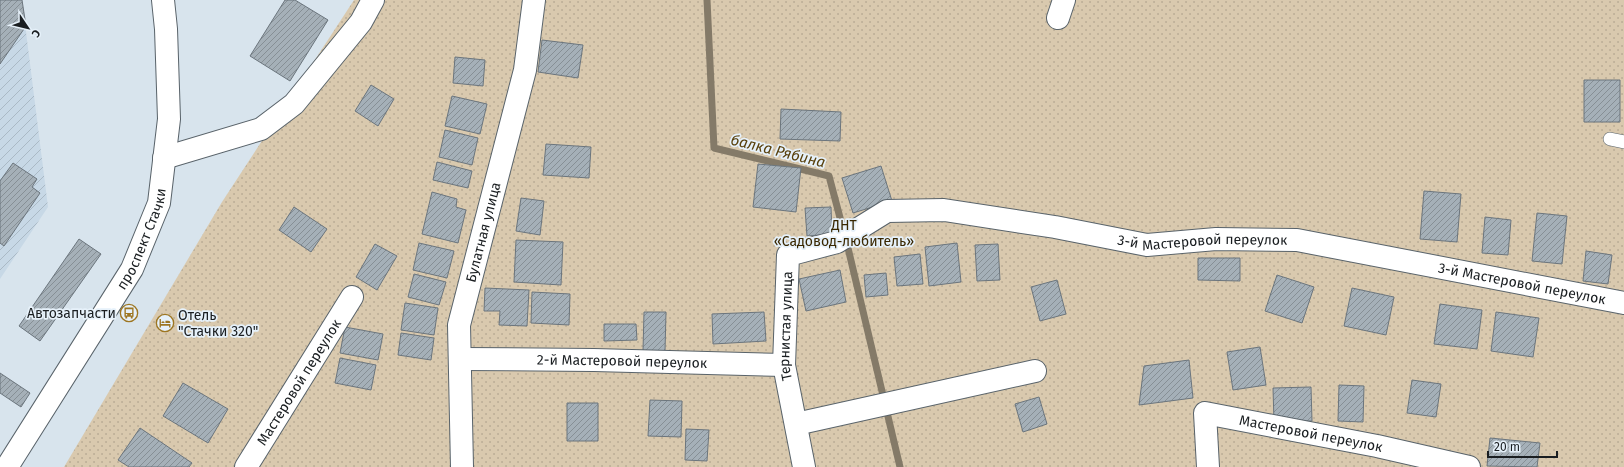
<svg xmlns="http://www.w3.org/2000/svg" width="1624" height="467" font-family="'Fira Sans',sans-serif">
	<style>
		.industrial { fill: url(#industrial-furrows) }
		.green { fill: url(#green-dots) }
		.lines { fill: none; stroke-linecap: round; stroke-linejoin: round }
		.stream { stroke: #847a68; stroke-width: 7 }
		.building { fill: url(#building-hatch); stroke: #6b757d }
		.service-casing { stroke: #59636a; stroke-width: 14 }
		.minor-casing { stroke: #59636a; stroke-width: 24 }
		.tertiary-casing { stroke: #59636a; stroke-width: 24 }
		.service { stroke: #fff; stroke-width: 13 }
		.minor { stroke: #fff; stroke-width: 22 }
		.tertiary { stroke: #fff; stroke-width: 22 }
		.labels { text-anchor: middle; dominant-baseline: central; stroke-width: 3.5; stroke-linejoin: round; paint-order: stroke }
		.park-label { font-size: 14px; fill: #392700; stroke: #e6f1fa }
		.street-label { font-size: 14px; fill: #1a1e21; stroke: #e6f1fa }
		.poi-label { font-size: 14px; fill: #1a1e21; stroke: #e6f1fa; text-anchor: end }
		.water-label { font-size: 15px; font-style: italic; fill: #58400c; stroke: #e6f1fa }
	</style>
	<defs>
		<pattern id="industrial-furrows" width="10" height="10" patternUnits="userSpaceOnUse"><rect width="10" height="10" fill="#c7d8e6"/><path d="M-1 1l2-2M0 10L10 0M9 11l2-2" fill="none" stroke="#aab9c5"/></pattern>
		<pattern id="green-dots" width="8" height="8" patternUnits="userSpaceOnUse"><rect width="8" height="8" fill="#d9c9ae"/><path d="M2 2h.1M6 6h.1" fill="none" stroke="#baac95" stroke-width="1.8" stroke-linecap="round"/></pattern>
		<pattern id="building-hatch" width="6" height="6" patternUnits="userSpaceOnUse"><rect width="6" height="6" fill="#a5b0b8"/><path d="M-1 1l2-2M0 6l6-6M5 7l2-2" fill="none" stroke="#868f95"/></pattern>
	</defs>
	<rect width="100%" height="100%" fill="#d8e4ed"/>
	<path class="industrial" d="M 0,0 L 22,0 L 48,207 L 0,279 Z"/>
	<path class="green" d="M 354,0 L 1624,0 L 1624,467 L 64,467 L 222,202 Z"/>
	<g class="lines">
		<path class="stream" d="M 707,0 L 714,148 L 829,176 L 848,248 L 900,467"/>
	</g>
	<path class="building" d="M 0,0 L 22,0 L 26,26 L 0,64 Z
		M 285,0 L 295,0 L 328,20 L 290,81 L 250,56 Z
		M 542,40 L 583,45 L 578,78 L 538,72 Z
		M 455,57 L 485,60 L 483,86 L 453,83 Z
		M 1584,80 L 1620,80 L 1620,122 L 1584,122 Z
		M 371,85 L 394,99 L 378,126 L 355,111 Z
		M 452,96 L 487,104 L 480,134 L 445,126 Z
		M 781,109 L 841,112 L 840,141 L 780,139 Z
		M 445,130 L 478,138 L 472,165 L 439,157 Z
		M 546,144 L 591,147 L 589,178 L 543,175 Z
		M 437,162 L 472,171 L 468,188 L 433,180 Z
		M 13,163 L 37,179 L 32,187 L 40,193 L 4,246 L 0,243 L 0,181 Z
		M 758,164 L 801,168 L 796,212 L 753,207 Z
		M 881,166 L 892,201 L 853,213 L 842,178 Z
		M 1424,191 L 1461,194 L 1457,242 L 1420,239 Z
		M 432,192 L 457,199 L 456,207 L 466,210 L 458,243 L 422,234 Z
		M 521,198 L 544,201 L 540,235 L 516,231 Z
		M 294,207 L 327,229 L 311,252 L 279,230 Z
		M 831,207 L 832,234 L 807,236 L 805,208 Z
		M 1537,213 L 1567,216 L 1562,264 L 1532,261 Z
		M 1485,217 L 1511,220 L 1508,255 L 1482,253 Z
		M 79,239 L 101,254 L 40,341 L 19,326 Z
		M 516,240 L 563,242 L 561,285 L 514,282 Z
		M 419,243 L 454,251 L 447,278 L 413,270 Z
		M 957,243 L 961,282 L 929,286 L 925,247 Z
		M 375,244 L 397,256 L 377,290 L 356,277 Z
		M 998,244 L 1000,280 L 977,281 L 975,245 Z
		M 1586,251 L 1612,255 L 1608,284 L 1583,281 Z
		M 920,254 L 923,284 L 897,286 L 894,257 Z
		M 1198,258 L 1240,258 L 1240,281 L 1198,280 Z
		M 840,270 L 846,302 L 806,311 L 799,279 Z
		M 886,273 L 888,295 L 866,297 L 864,275 Z
		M 414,274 L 446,282 L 439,305 L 408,297 Z
		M 1277,275 L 1314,287 L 1302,323 L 1265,311 Z
		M 1057,280 L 1066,314 L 1040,321 L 1031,287 Z
		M 485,288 L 529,290 L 527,326 L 499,325 L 500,311 L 484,311 Z
		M 1352,288 L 1394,297 L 1386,335 L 1344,326 Z
		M 532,292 L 570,294 L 569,325 L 531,323 Z
		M 405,303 L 438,308 L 434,335 L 401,330 Z
		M 1440,304 L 1482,310 L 1477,349 L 1434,344 Z
		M 644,312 L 666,312 L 665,351 L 643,351 Z
		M 764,312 L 766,341 L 713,344 L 712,314 Z
		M 1496,312 L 1539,318 L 1533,357 L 1491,351 Z
		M 604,324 L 636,324 L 637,340 L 604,341 Z
		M 345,327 L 383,334 L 378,360 L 340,353 Z
		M 401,333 L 434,338 L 431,360 L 398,355 Z
		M 1260,347 L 1266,385 L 1233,390 L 1227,352 Z
		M 340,358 L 376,365 L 371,390 L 335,383 Z
		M 1189,360 L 1193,398 L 1139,405 L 1144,366 Z
		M 0,373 L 30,393 L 21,407 L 0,393 Z
		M 1412,380 L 1441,384 L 1436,417 L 1407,413 Z
		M 183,383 L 228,409 L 208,443 L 163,416 Z
		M 1339,385 L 1364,386 L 1363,422 L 1338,421 Z
		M 1311,387 L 1312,421 L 1274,422 L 1273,388 Z
		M 1039,397 L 1047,424 L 1023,432 L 1015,404 Z
		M 650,400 L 682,401 L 681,437 L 648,436 Z
		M 567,403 L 598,403 L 598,441 L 567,441 Z
		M 140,428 L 192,463 L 189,467 L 129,467 L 118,460 Z
		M 686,429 L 709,430 L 707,461 L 685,460 Z
		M 1490,438 L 1540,443 L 1537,467 L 1487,466 Z"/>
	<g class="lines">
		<defs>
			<path id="service" d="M 1610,139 L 1624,142"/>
			<g id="minor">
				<path d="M 1058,18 L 1064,0"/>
				<path d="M 164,158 L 261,129 L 294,104 L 361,22 L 373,0"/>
				<path id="s1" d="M 460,359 L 594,360 L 784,365"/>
				<path d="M 796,424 L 1035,371"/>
				<path id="s2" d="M 246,467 L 352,297"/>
				<path id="s3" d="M 462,467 L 459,325 L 525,70 L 534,0"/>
				<path id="s4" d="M 804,467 L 784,365 L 788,255 L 837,242 L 887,211 L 944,210 L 1055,227 L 1147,245 L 1216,239 L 1297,240 L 1624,303"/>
				<path id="s5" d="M 1208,467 L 1205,413 L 1377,446 L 1469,467"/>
			</g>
			<g id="tertiary">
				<path id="s6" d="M 7,467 L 132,269 L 159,203 L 169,119 L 166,29 L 163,0"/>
			</g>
		</defs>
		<use href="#service" class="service-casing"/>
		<use href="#minor" class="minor-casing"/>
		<use href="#tertiary" class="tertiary-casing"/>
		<use href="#service" class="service"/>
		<use href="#minor" class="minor"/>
		<use href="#tertiary" class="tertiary"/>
	</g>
	<defs>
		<symbol id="bus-ring" viewBox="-11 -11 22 22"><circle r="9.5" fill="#e6f1fa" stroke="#9d7622" stroke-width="1.5"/><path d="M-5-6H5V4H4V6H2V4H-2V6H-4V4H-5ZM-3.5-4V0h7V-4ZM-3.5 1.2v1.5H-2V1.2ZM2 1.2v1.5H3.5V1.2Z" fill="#9d7622"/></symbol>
		<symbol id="hotel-ring" viewBox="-11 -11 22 22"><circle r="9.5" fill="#e6f1fa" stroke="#9d7622" stroke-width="1.5"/><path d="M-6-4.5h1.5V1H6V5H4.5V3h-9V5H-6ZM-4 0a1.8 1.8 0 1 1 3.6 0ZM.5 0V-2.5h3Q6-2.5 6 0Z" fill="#9d7622"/></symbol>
	</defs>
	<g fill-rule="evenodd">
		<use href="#bus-ring" x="119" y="303" width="20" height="20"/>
		<use href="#hotel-ring" x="155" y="313" width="20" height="20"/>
	</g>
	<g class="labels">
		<g class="park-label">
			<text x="844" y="225">ДНТ<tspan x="844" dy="16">«Садовод-любитель»</tspan></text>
		</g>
		<g class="street-label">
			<text stroke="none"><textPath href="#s3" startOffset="238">Булатная улица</textPath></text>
			<text stroke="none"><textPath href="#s6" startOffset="266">проспект Стачки</textPath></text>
			<text stroke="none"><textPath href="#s4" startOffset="642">3-й Мастеровой переулок</textPath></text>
			<text stroke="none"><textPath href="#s4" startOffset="966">3-й Мастеровой переулок</textPath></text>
			<text stroke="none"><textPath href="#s4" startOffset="143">Тернистая улица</textPath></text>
			<text stroke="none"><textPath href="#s1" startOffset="162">2-й Мастеровой переулок</textPath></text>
			<text stroke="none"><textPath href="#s2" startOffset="100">Мастеровой переулок</textPath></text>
			<text stroke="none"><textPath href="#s5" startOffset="162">Мастеровой переулок</textPath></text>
		</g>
		<g class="poi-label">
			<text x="116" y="313">Автозапчасти</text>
			<text x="178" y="315" text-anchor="start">Отель<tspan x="178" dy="16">"Стачки 320"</tspan></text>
		</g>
		<g class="water-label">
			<text transform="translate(778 151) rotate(14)">балка Рябина</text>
		</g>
	</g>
	<g transform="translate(28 28) rotate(125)" stroke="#e6f1fa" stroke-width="3" paint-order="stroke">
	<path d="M0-3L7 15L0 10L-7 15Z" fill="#1a1e21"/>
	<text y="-6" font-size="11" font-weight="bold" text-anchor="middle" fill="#1a1e21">С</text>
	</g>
	<path d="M1488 451v6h69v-6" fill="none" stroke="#1a1e21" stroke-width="2"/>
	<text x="1494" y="451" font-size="12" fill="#1a1e21" stroke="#e6f1fa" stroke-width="3" paint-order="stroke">20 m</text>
</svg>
